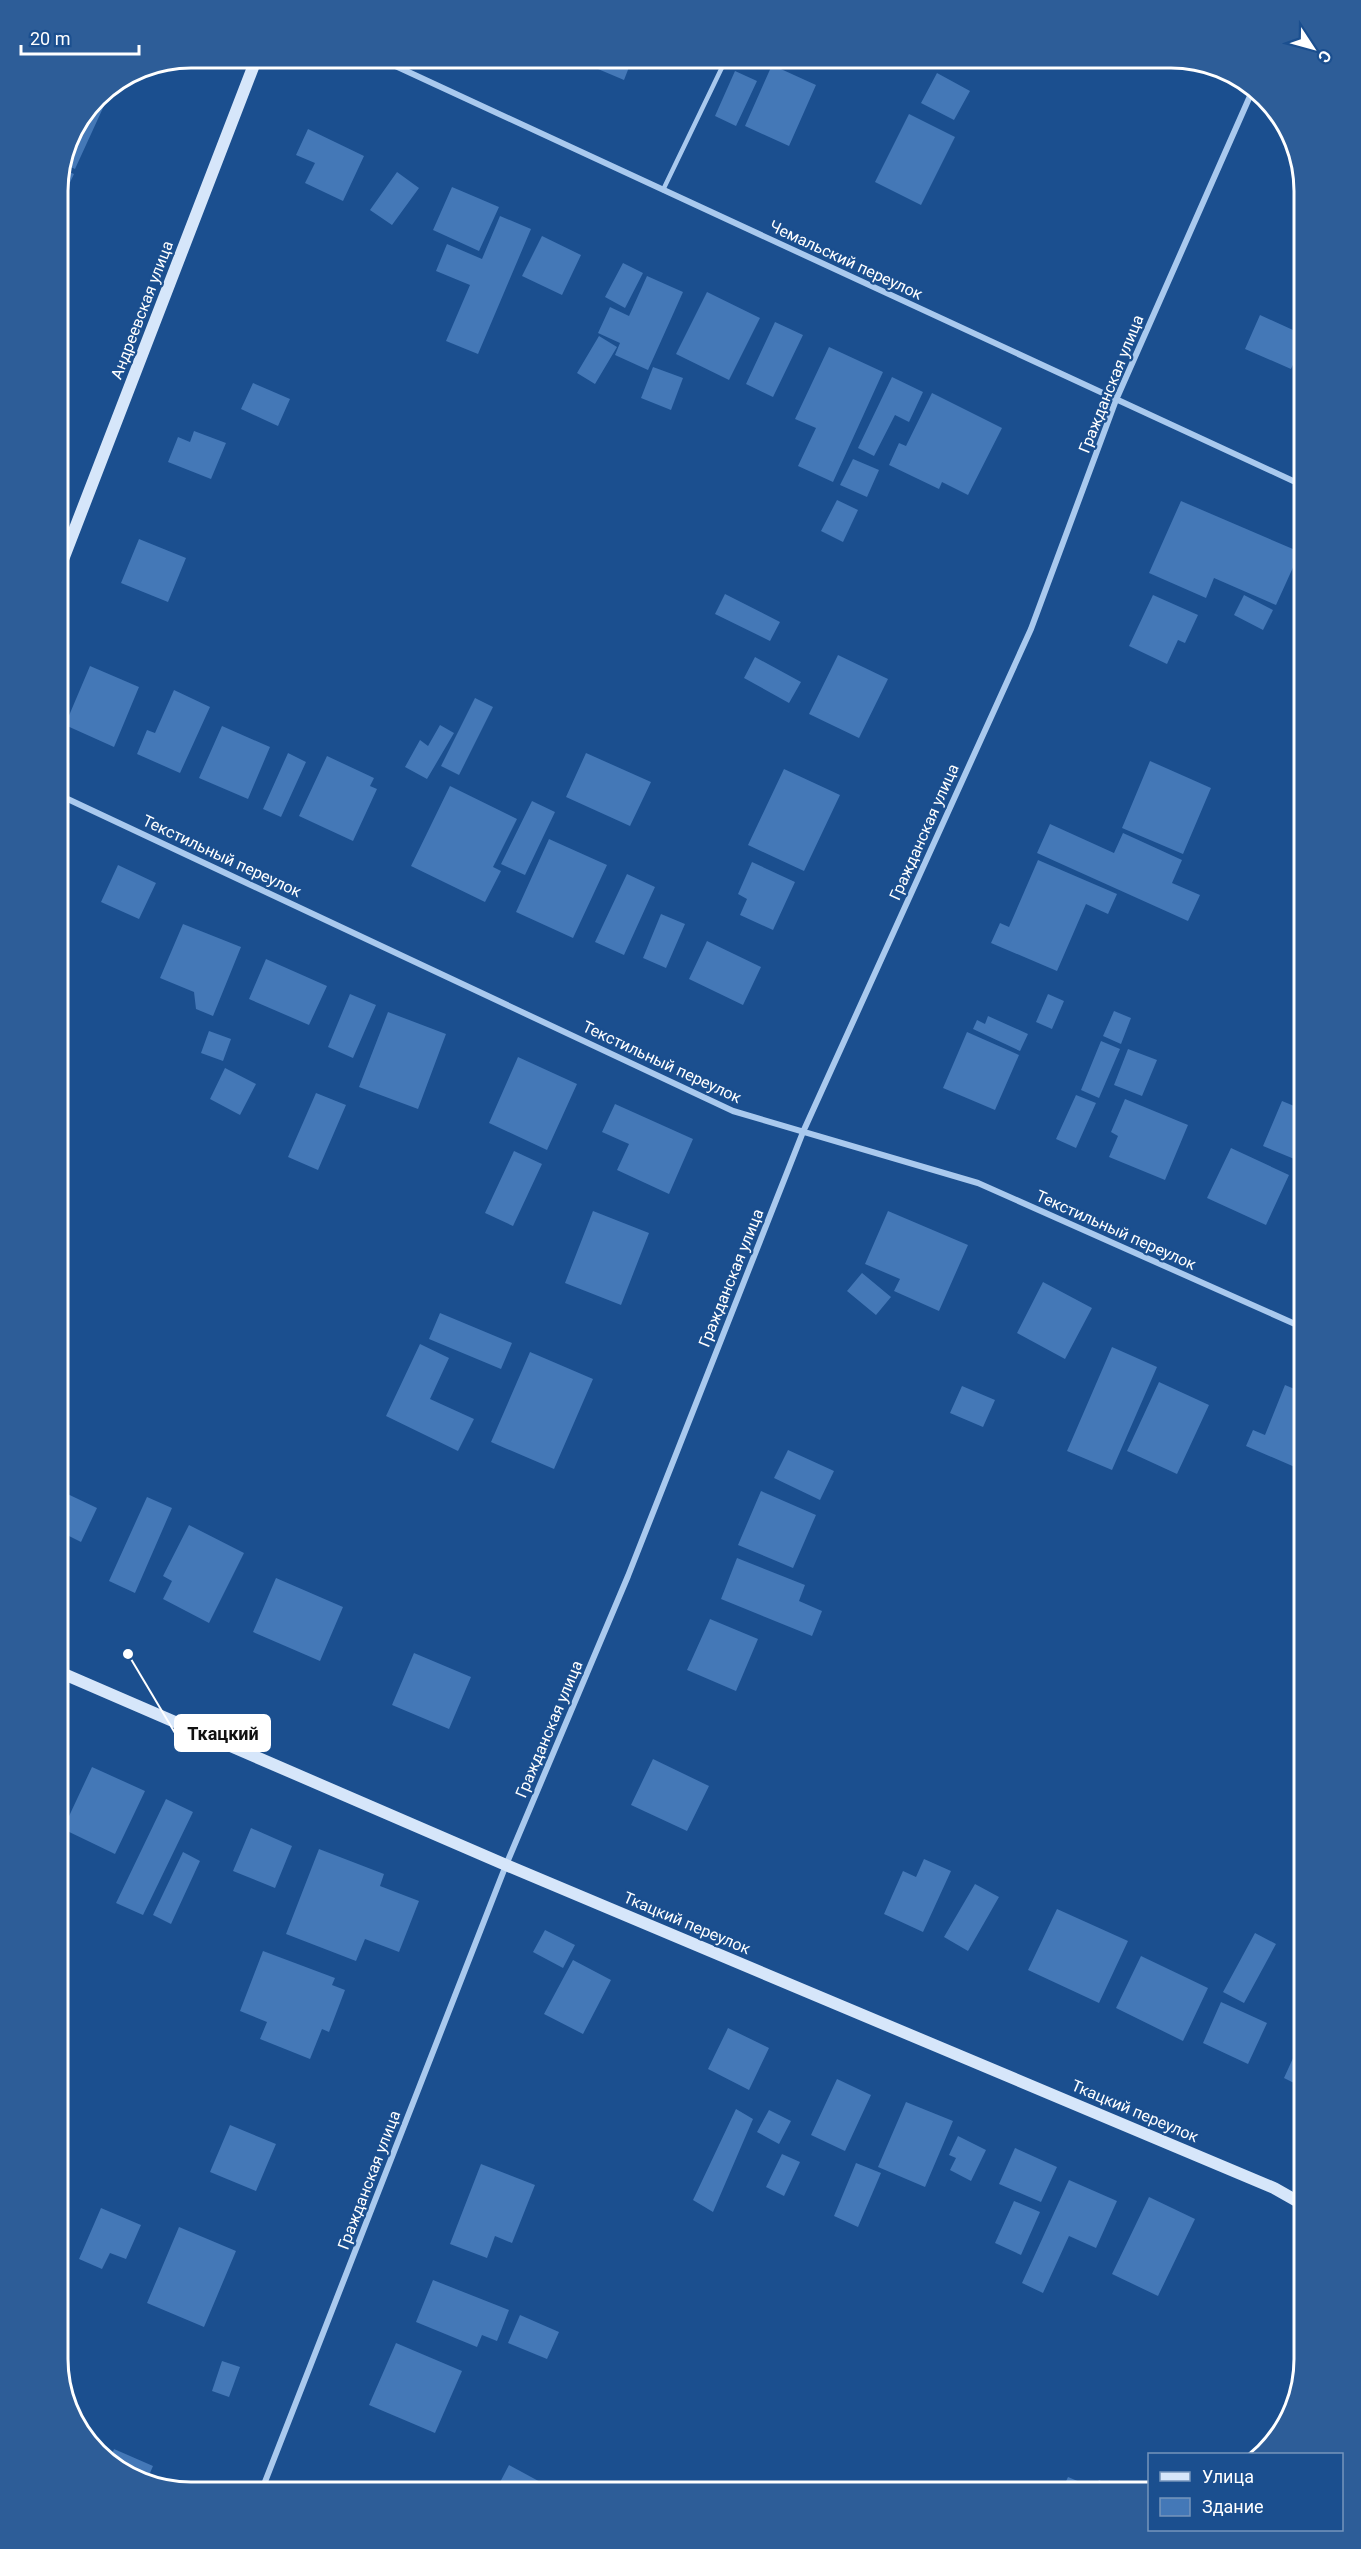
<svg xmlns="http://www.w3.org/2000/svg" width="1361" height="2549" font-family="Roboto,sans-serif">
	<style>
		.building { fill: #4478b7 }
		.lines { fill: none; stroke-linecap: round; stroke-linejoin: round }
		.lane { stroke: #a9c9ee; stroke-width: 4.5 }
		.street { stroke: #a9c9ee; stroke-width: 6 }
		.secondary { stroke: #d6e6fa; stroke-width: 12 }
		.labels { text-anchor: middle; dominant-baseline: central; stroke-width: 4.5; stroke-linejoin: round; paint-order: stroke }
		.street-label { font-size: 16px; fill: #fff; stroke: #1b4f8f }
		.rim { fill: none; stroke: #fff; stroke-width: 3 }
		.leader { fill: none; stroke: #fff; stroke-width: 2 }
		.callout-dot { fill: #fff; stroke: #1b4f8f; stroke-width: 2 }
		.callout { fill: #fff; stroke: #fff; stroke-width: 2 }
		.callout-label { font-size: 18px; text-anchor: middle; font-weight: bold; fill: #111 }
	</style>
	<rect width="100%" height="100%" fill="#1b4f8f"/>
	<path class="building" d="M 603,57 L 633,57 L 624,80 L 598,69 Z
		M 743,57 L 766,57 L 762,68 L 742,60 Z
		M 772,65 L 816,85 L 789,146 L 745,126 Z
		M 735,71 L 757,81 L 736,126 L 715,116 Z
		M 937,73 L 970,91 L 954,120 L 921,103 Z
		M 100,93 L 108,97 L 75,169 L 62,163 L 67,139 Z
		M 909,114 L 955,137 L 921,205 L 875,182 Z
		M 308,129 L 364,156 L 343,201 L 305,183 L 315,163 L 296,155 Z
		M 60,168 L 74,174 L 66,191 L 57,187 Z
		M 397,172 L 419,188 L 392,225 L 370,210 Z
		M 452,187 L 499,207 L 479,251 L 433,230 Z
		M 500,216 L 531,229 L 478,354 L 446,341 L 470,285 L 436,271 L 447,244 L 482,259 Z
		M 542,236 L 581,255 L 562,295 L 522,276 Z
		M 623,263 L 643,273 L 625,308 L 605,297 Z
		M 647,276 L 683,292 L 648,370 L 615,355 L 620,343 L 598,333 L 610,307 L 629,316 Z
		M 707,292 L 760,318 L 729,380 L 676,354 Z
		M 1260,315 L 1304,335 L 1304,341 L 1291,369 L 1245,349 Z
		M 775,322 L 803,335 L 773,397 L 746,384 Z
		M 599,336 L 617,347 L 595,384 L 577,373 Z
		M 829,347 L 883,372 L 833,482 L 798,466 L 816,428 L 795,419 Z
		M 653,367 L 683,378 L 671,410 L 641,398 Z
		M 892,377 L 923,392 L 909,422 L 895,415 L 874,456 L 858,448 Z
		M 253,383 L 290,399 L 278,426 L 241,409 Z
		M 932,393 L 1002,428 L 968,495 L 942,482 L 939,489 L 889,465 L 899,443 L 906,446 Z
		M 194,431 L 226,443 L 211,479 L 168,462 L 178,437 L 190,442 Z
		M 853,459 L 879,470 L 867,497 L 840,485 Z
		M 837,500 L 858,510 L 843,542 L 821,531 Z
		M 1181,501 L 1300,552 L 1276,605 L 1214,578 L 1206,598 L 1149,573 Z
		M 139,539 L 186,558 L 168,602 L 121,583 Z
		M 725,594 L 780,622 L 770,641 L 715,614 Z
		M 1153,595 L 1198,615 L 1185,643 L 1178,640 L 1167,664 L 1129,646 Z
		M 1244,595 L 1273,610 L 1263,630 L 1234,615 Z
		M 838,655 L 888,679 L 859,738 L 809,714 Z
		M 755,657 L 801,682 L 789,703 L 744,678 Z
		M 90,666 L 139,687 L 114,747 L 65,725 Z
		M 174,690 L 210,707 L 180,773 L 137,754 L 147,730 L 155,733 Z
		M 475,698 L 493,707 L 459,775 L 441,766 Z
		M 440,725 L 454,733 L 427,779 L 405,767 L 420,740 L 428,746 Z
		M 222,726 L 270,747 L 248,799 L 199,778 Z
		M 288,753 L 306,762 L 281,817 L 263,809 Z
		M 586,753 L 651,782 L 630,826 L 566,797 Z
		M 327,756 L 374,778 L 370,786 L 377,789 L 353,841 L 299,816 Z
		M 1150,761 L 1211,788 L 1183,854 L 1122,828 Z
		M 784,769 L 840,795 L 804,871 L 748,845 Z
		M 450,786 L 517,819 L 493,867 L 501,871 L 485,902 L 411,866 Z
		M 532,801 L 555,812 L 525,875 L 501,864 Z
		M 1050,824 L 1114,853 L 1123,833 L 1182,860 L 1172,883 L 1200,895 L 1188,921 L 1037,853 Z
		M 549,839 L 607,865 L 573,938 L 516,912 Z
		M 1038,860 L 1117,894 L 1108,914 L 1086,904 L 1057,971 L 991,943 L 1000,923 L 1009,927 Z
		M 752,862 L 795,882 L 773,930 L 740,915 L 747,899 L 738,894 Z
		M 118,865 L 156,883 L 139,919 L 101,902 Z
		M 57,868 L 67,873 L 57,894 Z
		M 627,874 L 655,887 L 624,955 L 595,942 Z
		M 661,914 L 685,924 L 666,968 L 643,958 Z
		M 183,924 L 241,947 L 213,1016 L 196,1009 L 194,992 L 160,978 Z
		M 707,941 L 761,967 L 743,1005 L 689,979 Z
		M 266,959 L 327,986 L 309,1025 L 249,999 Z
		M 350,994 L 376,1005 L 353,1058 L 328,1047 Z
		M 1048,994 L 1064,1001 L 1052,1029 L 1036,1022 Z
		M 1114,1011 L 1131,1018 L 1121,1044 L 1103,1036 Z
		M 388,1012 L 446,1034 L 418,1109 L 359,1087 Z
		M 988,1016 L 1028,1034 L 1020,1051 L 973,1029 L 977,1020 L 985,1024 Z
		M 209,1031 L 231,1039 L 223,1061 L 201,1053 Z
		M 967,1032 L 1019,1055 L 995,1110 L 943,1088 Z
		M 1101,1041 L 1120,1049 L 1099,1098 L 1081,1090 Z
		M 1128,1049 L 1157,1060 L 1142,1096 L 1114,1085 Z
		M 518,1057 L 577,1084 L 547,1150 L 489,1123 Z
		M 225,1068 L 256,1084 L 240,1115 L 210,1099 Z
		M 316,1093 L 346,1105 L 318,1170 L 288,1157 Z
		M 1076,1095 L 1096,1103 L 1076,1148 L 1056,1139 Z
		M 1125,1099 L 1188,1125 L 1165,1180 L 1109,1157 L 1118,1136 L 1111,1132 Z
		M 1282,1101 L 1304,1110 L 1304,1163 L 1263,1146 Z
		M 615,1104 L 693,1139 L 669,1194 L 617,1170 L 629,1144 L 602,1132 Z
		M 1231,1148 L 1289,1175 L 1266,1225 L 1207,1198 Z
		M 514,1151 L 542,1164 L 513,1226 L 485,1213 Z
		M 593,1211 L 649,1233 L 621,1305 L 565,1283 Z
		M 888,1211 L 968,1245 L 939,1311 L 894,1291 L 900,1279 L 865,1264 Z
		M 862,1273 L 891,1297 L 876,1315 L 847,1291 Z
		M 1043,1282 L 1092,1308 L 1065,1359 L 1017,1333 Z
		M 440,1313 L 512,1343 L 501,1369 L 429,1339 Z
		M 420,1344 L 449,1358 L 430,1399 L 474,1419 L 458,1451 L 386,1416 Z
		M 1112,1347 L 1157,1367 L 1112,1470 L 1067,1451 Z
		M 530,1352 L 593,1379 L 554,1469 L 491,1442 Z
		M 1159,1382 L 1209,1405 L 1177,1474 L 1127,1451 Z
		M 1285,1385 L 1304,1393 L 1304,1471 L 1246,1446 L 1253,1430 L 1265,1435 Z
		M 962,1386 L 995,1400 L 983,1427 L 950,1413 Z
		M 788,1450 L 834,1471 L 820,1500 L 774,1478 Z
		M 57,1489 L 97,1508 L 81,1542 L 69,1536 L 57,1561 Z
		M 761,1491 L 816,1515 L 793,1568 L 738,1545 Z
		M 147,1497 L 172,1508 L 135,1593 L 109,1581 Z
		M 189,1525 L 244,1553 L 209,1623 L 163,1599 L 172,1581 L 163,1576 Z
		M 737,1558 L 805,1585 L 799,1601 L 822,1611 L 812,1636 L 721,1599 Z
		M 276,1578 L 343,1607 L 320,1661 L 253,1632 Z
		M 710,1619 L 758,1639 L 736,1691 L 687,1670 Z
		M 414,1653 L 471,1677 L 449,1729 L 392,1705 Z
		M 653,1759 L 709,1786 L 687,1831 L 631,1805 Z
		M 92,1767 L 145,1791 L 115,1854 L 63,1829 Z
		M 166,1799 L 193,1812 L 143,1915 L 116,1903 Z
		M 251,1828 L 292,1846 L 275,1888 L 233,1871 Z
		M 319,1849 L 384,1874 L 380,1886 L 419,1901 L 399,1952 L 365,1939 L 356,1961 L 286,1934 Z
		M 183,1852 L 200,1861 L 171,1924 L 153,1915 Z
		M 924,1859 L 951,1871 L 923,1932 L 884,1914 L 903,1871 L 916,1877 Z
		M 975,1884 L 999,1897 L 968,1951 L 944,1937 Z
		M 1057,1909 L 1128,1941 L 1099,2003 L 1028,1970 Z
		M 545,1930 L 575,1945 L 563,1968 L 533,1952 Z
		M 1255,1933 L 1276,1944 L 1244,2003 L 1223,1992 Z
		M 263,1951 L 335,1978 L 332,1985 L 345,1990 L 329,2032 L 322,2029 L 310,2059 L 260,2039 L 267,2022 L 240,2011 Z
		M 1141,1956 L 1208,1988 L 1183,2041 L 1116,2008 Z
		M 573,1960 L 611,1980 L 583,2034 L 544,2014 Z
		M 1221,2002 L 1267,2023 L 1248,2064 L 1203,2043 Z
		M 728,2028 L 769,2048 L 749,2090 L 708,2069 Z
		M 1304,2034 L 1304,2088 L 1284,2078 Z
		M 837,2079 L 871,2095 L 845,2151 L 811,2135 Z
		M 906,2102 L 953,2121 L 925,2187 L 878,2167 Z
		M 736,2109 L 753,2119 L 713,2212 L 693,2200 Z
		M 769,2110 L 791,2121 L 779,2144 L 757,2132 Z
		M 230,2125 L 276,2144 L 256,2191 L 210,2172 Z
		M 958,2136 L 986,2150 L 971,2181 L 950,2170 L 956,2158 L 949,2155 Z
		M 1015,2148 L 1057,2167 L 1041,2202 L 999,2184 Z
		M 782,2154 L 800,2162 L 784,2196 L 766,2187 Z
		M 856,2163 L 881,2173 L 858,2227 L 834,2216 Z
		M 481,2164 L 535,2185 L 512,2243 L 495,2236 L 487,2258 L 450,2244 Z
		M 1069,2180 L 1117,2201 L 1096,2248 L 1069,2236 L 1043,2293 L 1022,2283 Z
		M 1149,2197 L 1195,2219 L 1158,2296 L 1112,2274 Z
		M 1014,2201 L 1040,2212 L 1021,2255 L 995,2243 Z
		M 101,2208 L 141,2225 L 126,2259 L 110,2253 L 102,2269 L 79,2259 Z
		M 179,2227 L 236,2251 L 204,2327 L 147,2303 Z
		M 433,2280 L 509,2310 L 497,2341 L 482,2335 L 477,2347 L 416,2322 Z
		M 520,2315 L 559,2332 L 547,2359 L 508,2343 Z
		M 396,2343 L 462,2371 L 435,2433 L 369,2405 Z
		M 222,2361 L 240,2367 L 229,2397 L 212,2391 Z
		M 114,2449 L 153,2466 L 147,2480 L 116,2469 L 109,2461 Z
		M 509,2465 L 555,2490 L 553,2492 L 505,2492 L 497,2488 Z
		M 1068,2477 L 1087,2485 L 1083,2492 L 1061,2492 Z
		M 1099,2480 L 1113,2487 L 1110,2492 L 1092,2492 Z"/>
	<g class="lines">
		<path class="lane" d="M 663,190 L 727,57"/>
		<path class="street" d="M 376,57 L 1304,486
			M 57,794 L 733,1111 L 978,1183 L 1304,1328
			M 261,2492 L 506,1865 L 628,1576 L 803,1132 L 1031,629 L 1116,400 L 1254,87"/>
		<path class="secondary" d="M 57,575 L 257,57
			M 57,1671 L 506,1865 L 1274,2188 L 1304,2205"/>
	</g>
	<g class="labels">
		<g class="street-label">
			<text transform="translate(846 260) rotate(25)">Чемальский переулок</text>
			<text transform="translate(142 310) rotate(-69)">Андреевская улица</text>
			<text transform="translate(1111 384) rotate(-68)">Гражданская улица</text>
			<text transform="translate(924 832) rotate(-66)">Гражданская улица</text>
			<text transform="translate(222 856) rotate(25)">Текстильный переулок</text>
			<text transform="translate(662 1062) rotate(25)">Текстильный переулок</text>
			<text transform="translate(1116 1230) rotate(24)">Текстильный переулок</text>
			<text transform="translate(731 1278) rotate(-68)">Гражданская улица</text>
			<text transform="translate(549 1729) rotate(-67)">Гражданская улица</text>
			<text transform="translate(687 1923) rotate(23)">Ткацкий переулок</text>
			<text transform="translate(1135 2111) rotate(23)">Ткацкий переулок</text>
			<text transform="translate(369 2180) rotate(-69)">Гражданская улица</text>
		</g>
	</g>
	<path d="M0 0H1361V2549H0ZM191 68H1171A123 123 0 0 1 1294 191V2359A123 123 0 0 1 1171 2482H191A123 123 0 0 1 68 2359V191A123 123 0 0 1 191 68Z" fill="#2d5d98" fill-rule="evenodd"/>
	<path class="rim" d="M191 68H1171A123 123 0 0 1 1294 191V2359A123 123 0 0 1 1171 2482H191A123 123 0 0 1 68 2359V191A123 123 0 0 1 191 68Z"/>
	<path class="leader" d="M128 1654L175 1733"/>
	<circle class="callout-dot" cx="128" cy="1654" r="6"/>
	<rect class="callout" x="175" y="1715" width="95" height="36" rx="6"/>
	<g class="callout-label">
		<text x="223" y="1740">Ткацкий</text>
	</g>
	<rect x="1148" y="2453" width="195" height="78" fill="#1b4f8f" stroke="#7695bc" stroke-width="1.5"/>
	<rect x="1160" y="2472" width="30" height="9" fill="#d6e6fa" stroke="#7695bc" stroke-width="1.5"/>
	<text x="1202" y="2483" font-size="18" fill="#ffffff">Улица</text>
	<rect x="1160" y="2498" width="30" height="18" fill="#4478b7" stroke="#7695bc" stroke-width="1.5"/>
	<text x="1202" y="2513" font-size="18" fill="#ffffff">Здание</text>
	<g transform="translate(1313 48) rotate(126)" stroke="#1b4f8f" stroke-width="4.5" paint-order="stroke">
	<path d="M0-4.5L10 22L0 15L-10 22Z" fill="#ffffff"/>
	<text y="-9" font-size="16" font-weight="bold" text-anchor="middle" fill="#ffffff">С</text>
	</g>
	<path d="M21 45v9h118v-9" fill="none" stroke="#ffffff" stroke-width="3"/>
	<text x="30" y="45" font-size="18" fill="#ffffff" stroke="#1b4f8f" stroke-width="4.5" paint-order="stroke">20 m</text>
</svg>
